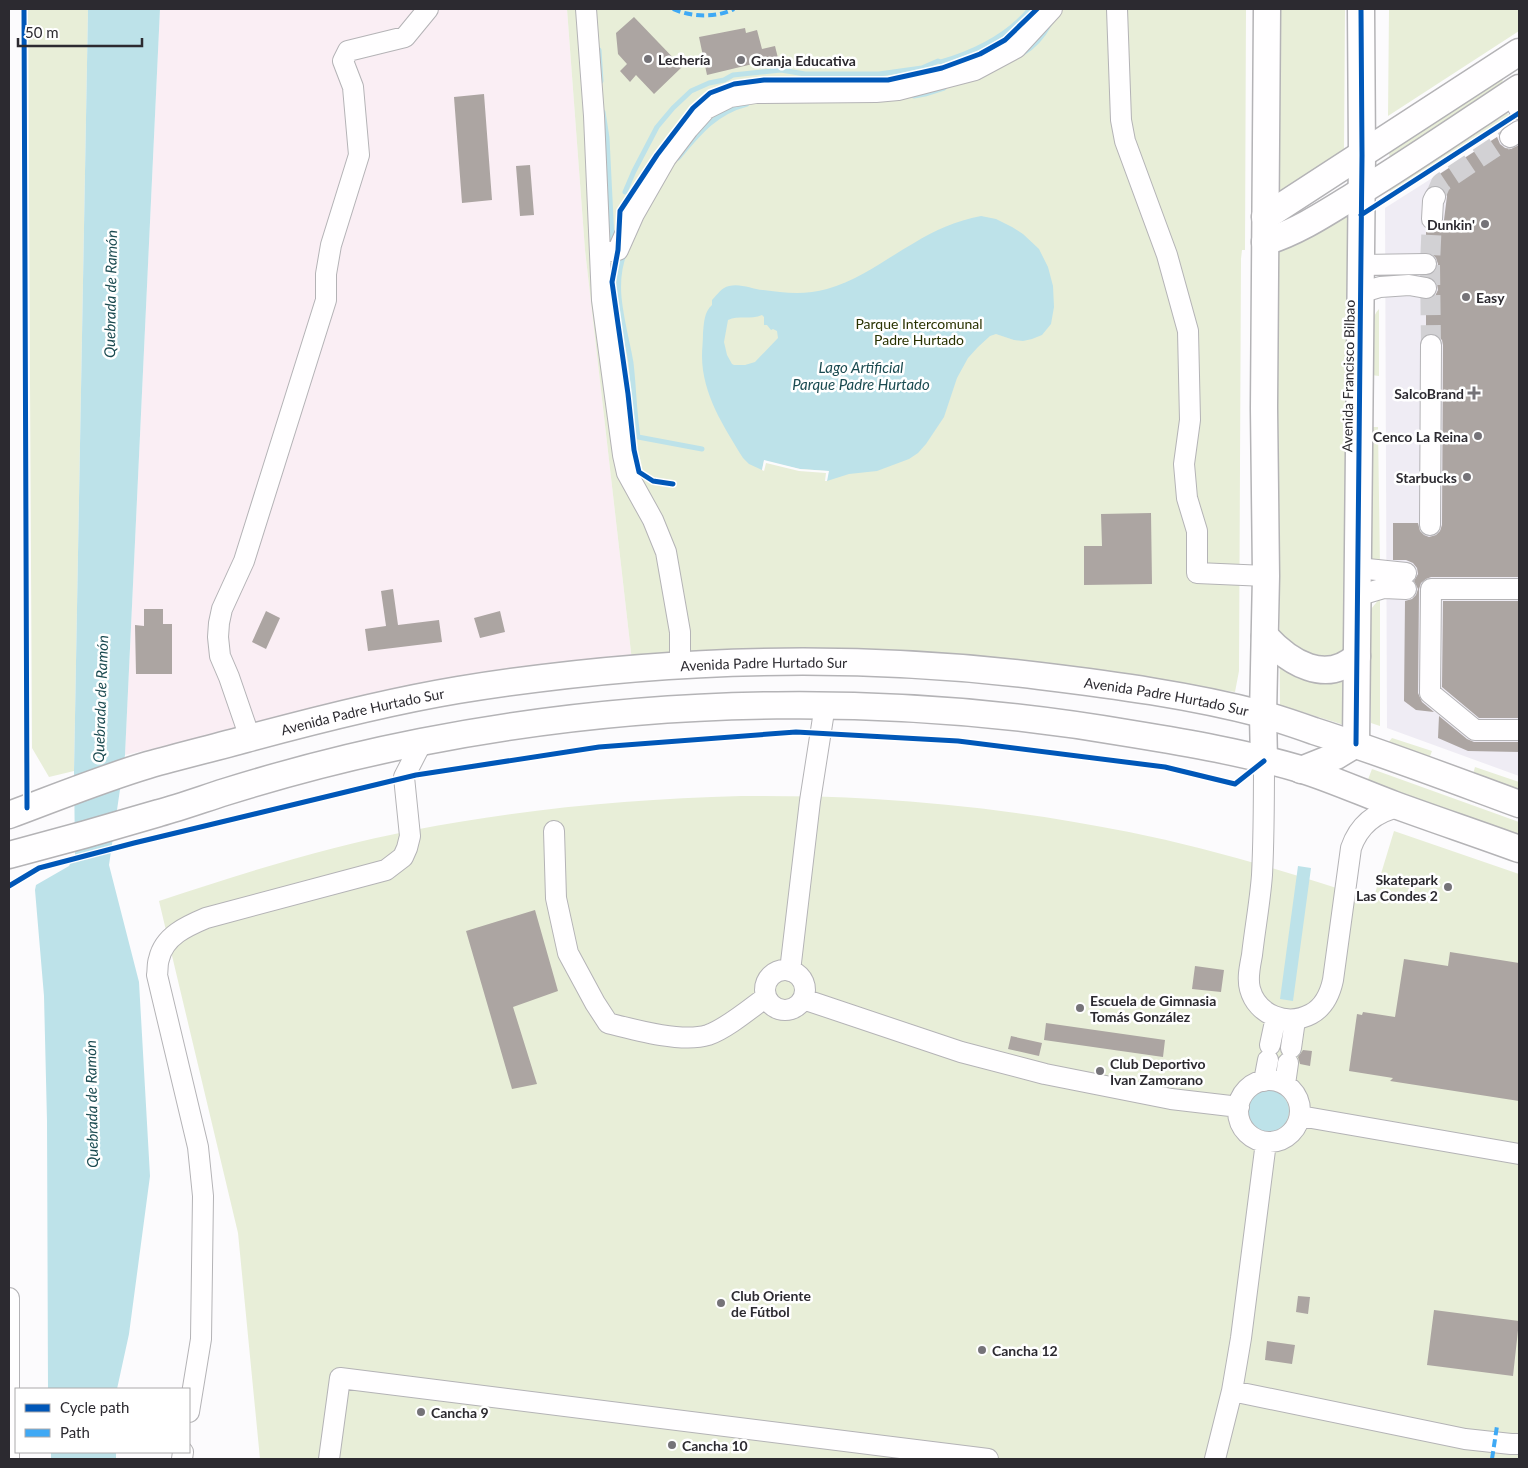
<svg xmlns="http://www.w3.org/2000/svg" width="1528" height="1468" font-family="Lato,sans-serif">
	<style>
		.built { fill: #efecf4 }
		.industrial { fill: #faeef4 }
		.green { fill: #e8eed8 }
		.water { fill: #bde2e9; fill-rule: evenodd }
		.pier { fill: #fcfbfd }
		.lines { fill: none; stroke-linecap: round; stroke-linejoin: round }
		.stream { stroke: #bde2e9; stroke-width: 5 }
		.building { fill: #aca5a2 }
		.minor-tunnel { stroke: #d2d1d4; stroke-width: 20; stroke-dasharray: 20 10; stroke-linecap: butt }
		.minor-casing { stroke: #b4b3b6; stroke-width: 22 }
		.major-casing { stroke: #b4b3b6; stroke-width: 29 }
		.minor { stroke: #fffeff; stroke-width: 20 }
		.major { stroke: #fffeff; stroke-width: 26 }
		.quiet { stroke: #3fa9f5; stroke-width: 4; stroke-dasharray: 8 4; stroke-linecap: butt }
		.cycleway-casing { stroke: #fff; stroke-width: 8 }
		.cycleway { stroke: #0057b8; stroke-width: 5 }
		.poi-dot { fill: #757378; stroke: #fff; stroke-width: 2 }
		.labels { text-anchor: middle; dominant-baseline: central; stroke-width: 5; stroke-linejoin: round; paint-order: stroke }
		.poi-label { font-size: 14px; font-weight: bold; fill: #2c2a30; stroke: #fff; text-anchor: start }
		.park-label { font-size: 14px; fill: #293201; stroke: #fff }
		.street-label { font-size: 14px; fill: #2c2a30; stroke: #fff }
		.water-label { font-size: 15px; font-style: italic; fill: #1b4b51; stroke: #fff }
	</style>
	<rect width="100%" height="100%" fill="#fcfbfd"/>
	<path class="built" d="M 1519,123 L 1519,776 L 1387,728 L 1385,208 Z"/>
	<path class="industrial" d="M 160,9 L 567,9 L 585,250 L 632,661 L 357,702 L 125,755 Z"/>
	<path class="green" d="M 28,9 L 88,9 L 74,771 L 49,777 L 32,748 Z
		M 567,9 L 1246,9 L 1245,250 L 1242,250 L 1241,259 L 1239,671 L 1235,692 L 1187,685 L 632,661 L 585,250 Z
		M 1279,9 L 1345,9 L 1344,151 L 1280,198 Z
		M 1389,9 L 1519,9 L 1519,31 L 1388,116 Z
		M 1504,76 L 1501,87 L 1390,160 L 1389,152 Z
		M 1501,110 L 1510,115 L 1390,194 L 1389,186 Z
		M 1349,211 L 1344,725 L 1280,705 L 1277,253 Z
		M 1379,309 L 1379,376 L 1371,375 C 1371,357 1366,322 1379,309 Z
		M 1371,427 L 1378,427 L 1380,567 L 1375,564 L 1371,556 Z
		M 1380,598 L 1380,726 L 1371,723 L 1371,609 Z
		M 1392,738 L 1432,751 L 1429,759 L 1387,744 Z
		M 1475,767 L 1519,782 L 1519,791 L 1473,774 Z
		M 1372,769 L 1519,822 L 1519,834 L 1367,782 Z
		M 741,796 C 785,796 830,796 874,799 C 959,804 1045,815 1129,832 C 1212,849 1293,873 1373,900 L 1394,831 L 1519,874 L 1519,1459 L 260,1459 L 238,1233 L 159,901 C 243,873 327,847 414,830 C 522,809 631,799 741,796 Z"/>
	<path class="water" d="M 88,9 L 160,9 L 125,755 L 109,865 L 139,982 L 150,1176 L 129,1334 L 117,1389 L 48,1389 L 47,1121 L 44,996 L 35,890 L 36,885 L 69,866 L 75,855 L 74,771 Z
		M 981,216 L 996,219 L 1012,227 L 1023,234 L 1039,249 L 1048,267 L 1053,286 L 1054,307 L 1051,324 L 1042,335 L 1032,339 L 1023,341 L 1014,340 L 996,334 L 990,336 L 978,347 L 968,358 L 957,378 L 944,417 L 926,444 L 918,453 L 909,459 L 877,471 L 849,474 L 827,481 L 828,471 L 800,469 L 764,461 L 762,470 L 749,464 L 743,458 C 724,427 702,394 702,356 C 702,349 703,341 703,333 C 704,323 704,312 712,305 L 712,300 C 717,295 722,287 729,286 C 740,283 752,289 763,290 C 784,293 806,295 827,289 C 859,280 886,259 914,243 C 935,230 956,221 981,216 ZM 762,315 L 764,317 L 764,325 L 767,325 L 771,330 L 773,329 L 777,331 L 778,338 L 755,362 L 745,365 L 734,365 L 732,364 L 727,355 L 724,342 L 728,320 C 738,315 751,320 762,315 Z
		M 1298,866 L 1311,868 L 1293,1001 L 1280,999 Z
		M1247 1111a21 21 0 1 1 42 0a21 21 0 1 1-42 0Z
		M 51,1452 L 116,1452 L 116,1459 L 51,1459 Z"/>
	<path class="pier" d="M 764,460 L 800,469 L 829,471 L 827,481 L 825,481 L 826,473 L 799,471 L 766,463 L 764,471 L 762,470 Z"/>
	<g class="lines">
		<path class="stream" d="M 599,50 L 601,81
			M 1023,53 C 1033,47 1043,36 1049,25
			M 914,96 L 925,94 L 944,88
			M 603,112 L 607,138 L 612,239
			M 678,158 C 698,134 715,112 747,104
			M 625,192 L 634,171 L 657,127 L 673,108 L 691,91 L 709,83 L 724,80 L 733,75 L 781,70 L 805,74 L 879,74 L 922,68 L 938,61 L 941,62 C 975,52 1007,37 1030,9
			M 625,252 C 610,287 625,327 631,363 C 634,388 634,413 638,437 L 702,449"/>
	</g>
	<path class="building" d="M 634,17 L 682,67 L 654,94 L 636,75 L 630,82 L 620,71 L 627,64 L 618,54 L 616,33 Z
		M 745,28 L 746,33 L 757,30 L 762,49 L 775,46 L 778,58 L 707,75 L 699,37 Z
		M 484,94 L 492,200 L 462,203 L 454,97 Z
		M 1497,137 L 1500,144 L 1505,148 L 1511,149 L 1519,145 L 1519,577 L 1431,577 L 1426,579 L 1421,583 L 1419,589 L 1418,693 L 1422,702 L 1434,712 L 1416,710 L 1404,701 L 1405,601 L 1412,599 L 1416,595 L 1418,589 L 1414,581 L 1418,574 L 1417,568 L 1413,563 L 1406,560 L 1393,560 L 1393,523 L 1418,523 L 1420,531 L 1424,535 L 1429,537 L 1436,535 L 1440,531 L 1442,525 L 1443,345 L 1442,340 L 1437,335 L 1432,333 L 1426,334 L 1426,300 L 1430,299 L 1435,296 L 1438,290 L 1437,284 L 1434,279 L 1426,276 L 1432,274 L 1436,270 L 1438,264 L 1436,258 L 1432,254 L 1426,252 L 1426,229 L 1432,231 L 1438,229 L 1442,225 L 1444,220 L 1447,196 L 1445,190 L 1441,187 L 1435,185 L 1435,177 Z
		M 530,165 L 534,215 L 520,216 L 516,166 Z
		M 1151,513 L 1152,584 L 1084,585 L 1084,546 L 1102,546 L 1101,514 Z
		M 393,589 L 398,625 L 439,620 L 442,642 L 368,651 L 365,629 L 386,626 L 381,591 Z
		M 1443,601 L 1519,601 L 1519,718 L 1479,718 L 1442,687 Z
		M 144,609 L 163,609 L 163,624 L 172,624 L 172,674 L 136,674 L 135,625 L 144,626 Z
		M 266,611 L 280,618 L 266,649 L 252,642 Z
		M 500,611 L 505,632 L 480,638 L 474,618 Z
		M 1439,716 L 1467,739 L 1474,742 L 1519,742 L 1519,752 L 1468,751 L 1438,738 Z
		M 535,910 L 558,991 L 513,1007 L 537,1084 L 512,1089 L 466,931 Z
		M 1450,952 L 1519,963 L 1519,1101 L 1390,1081 L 1393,1078 L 1349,1071 L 1357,1014 L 1362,1015 L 1363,1012 L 1395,1017 L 1404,959 L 1448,966 Z
		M 1195,966 L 1224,970 L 1221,992 L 1192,989 Z
		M 1046,1023 L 1165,1040 L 1163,1057 L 1044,1040 Z
		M 1011,1036 L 1042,1043 L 1039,1056 L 1008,1049 Z
		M 1303,1050 L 1312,1051 L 1310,1066 L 1300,1064 L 1298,1057 Z
		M 1298,1296 L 1310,1297 L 1308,1314 L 1296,1312 Z
		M 1434,1310 L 1519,1321 L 1513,1376 L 1427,1365 Z
		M 1267,1341 L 1295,1345 L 1292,1364 L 1265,1360 Z"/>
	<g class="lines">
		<path class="minor-tunnel" d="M 1435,197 L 1441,183 L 1510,137
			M 1431,345 L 1430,264 L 1432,219"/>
		<defs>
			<path id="minor" d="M 586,9 L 594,116 L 602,300 L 623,455 L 627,473 L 653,520 L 666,552 L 680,632 L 680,659 L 672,665
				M 1117,9 L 1121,120 L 1125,141 L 1167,255 L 1188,331 L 1190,420 L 1184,464 L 1187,498 L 1197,531 L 1197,573 L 1266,576
				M 1511,93 L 1519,109
				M 1510,137 L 1519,131
				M 1432,219 L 1433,201 L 1435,197
				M 601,253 L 618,250 L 634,214 L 666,158 L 688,129 L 706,109 L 730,97 L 756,93 L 876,92 L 898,90 L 975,70 L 1016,48 L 1052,9
				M 1361,265 L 1426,264
				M 1360,293 L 1380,287 L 1409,285 L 1426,288
				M 1430,525 L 1431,345
				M 1358,568 L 1406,573
				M 1519,589 L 1431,589 L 1430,693 L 1475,730 L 1519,730
				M 1357,596 L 1384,588 L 1406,589
				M 250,738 L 229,677 L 220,656 L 218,637 L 219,623 L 222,609 L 244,561 L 326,300 L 326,274 L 331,245 L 359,155 L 353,87 L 343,61 L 348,51 L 405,37 L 428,9
				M 1264,761 C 1264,799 1264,837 1262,875 C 1260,902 1255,928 1252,955 C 1250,966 1247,978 1250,989 C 1257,1015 1287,1027 1311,1014 C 1324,1007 1330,994 1333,980 L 1351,848 C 1359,825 1375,812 1399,807
				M 554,831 L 556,898 L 568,953 L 595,1003 L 608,1023 C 635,1030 682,1043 708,1035 C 726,1029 751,1008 766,997
				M765 990a20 20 0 1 1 40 0a20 20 0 1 1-40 0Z
				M 790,971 L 810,801 L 825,705
				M 803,999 L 961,1052 L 1045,1074 L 1171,1099 L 1239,1107
				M 1270,1045 L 1276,1017
				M 1291,1048 L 1295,1020
				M1238 1111a31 31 0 1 1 62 0a31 31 0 1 1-62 0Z
				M 1264,1081 L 1268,1060
				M 1285,1084 L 1288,1063
				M 1300,1116 L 1519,1154
				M 9,1298 L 9,1459
				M 1232,1391 L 1465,1439 L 1511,1444 L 1519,1444
				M 189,1412 L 201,1339 L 203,1196 L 198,1147 L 157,975 C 158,970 157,964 159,959 C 164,936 187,926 206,918 L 386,870 L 403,857 L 407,848 L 410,836 L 404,777 L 422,742
				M 182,1459 L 183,1452
				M 329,1459 L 340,1378 L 988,1459
				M 1215,1459 L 1232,1391 L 1241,1338 L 1266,1142"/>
			<g id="major">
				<path d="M 1265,217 L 1519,52"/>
				<path d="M 1265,242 C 1300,231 1329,211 1360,192 C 1414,159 1466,123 1519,88"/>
				<path d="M 1265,636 C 1289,662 1326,686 1357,656"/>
				<path d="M 1356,744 L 1362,155 L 1361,9"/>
				<path d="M 1264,761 L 1263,715 L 1266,576 L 1264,408 L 1267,9"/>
				<path d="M 1301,770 L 1336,756 L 1356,744"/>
				<path id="s1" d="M 9,815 C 55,798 101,779 148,765 C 180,756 213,748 246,739 C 316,720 386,702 458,690 C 650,659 846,652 1040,676 C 1114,685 1189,695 1262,714 C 1279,719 1297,725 1314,731 C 1383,753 1451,779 1519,804"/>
				<path d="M 9,855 C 59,842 109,828 159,813 C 181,807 203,799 225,792 C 289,772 355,755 421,742 C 655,696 898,693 1133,734 C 1188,743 1246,753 1300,769 C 1332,779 1363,793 1395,805 C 1436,820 1478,834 1519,849"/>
			</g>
		</defs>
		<use href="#minor" class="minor-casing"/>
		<use href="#major" class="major-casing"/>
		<use href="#minor" class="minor"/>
		<use href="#major" class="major"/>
		<path class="quiet" d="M 673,9 C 691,17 717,18 734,9
			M 1492,1459 L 1497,1426"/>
		<defs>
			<path id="cycleway" d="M 24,9 L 27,808
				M 1361,215 L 1519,113
				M 673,484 L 653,481 L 639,472 L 634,450 L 628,394 L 612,282 L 618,250 L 620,211 L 657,155 L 693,108 L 710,93 L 734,84 L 764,80 L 888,80 L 942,68 L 980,54 L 1005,40 L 1037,9
				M 1356,744 L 1362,155 L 1361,9
				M 9,886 L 39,868 L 134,843 L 416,775 L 599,747 L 796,732 L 958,741 L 1165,767 L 1235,784 L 1264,761"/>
		</defs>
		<use href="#cycleway" class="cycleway-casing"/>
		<use href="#cycleway" class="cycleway"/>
	</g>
	<g class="poi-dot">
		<circle cx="648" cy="59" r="5"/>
		<circle cx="741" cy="60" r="5"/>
		<circle cx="1485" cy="224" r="5"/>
		<circle cx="1466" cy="297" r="5"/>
		<path d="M1471.5 385.5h5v5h5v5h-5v5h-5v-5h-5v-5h5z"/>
		<circle cx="1478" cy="436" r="5"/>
		<circle cx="1467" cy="477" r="5"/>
		<circle cx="1448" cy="887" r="5"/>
		<circle cx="1080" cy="1008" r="5"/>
		<circle cx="1100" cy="1071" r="5"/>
		<circle cx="721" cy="1303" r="5"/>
		<circle cx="982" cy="1350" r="5"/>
		<circle cx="421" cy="1412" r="5"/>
		<circle cx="672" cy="1445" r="5"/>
	</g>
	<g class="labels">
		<g class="poi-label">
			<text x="658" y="59">Lechería</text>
			<text x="751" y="60">Granja Educativa</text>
			<text x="1475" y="224" text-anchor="end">Dunkin'</text>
			<text x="1476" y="297">Easy</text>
			<text x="1464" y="393" text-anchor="end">SalcoBrand</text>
			<text x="1468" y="436" text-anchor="end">Cenco La Reina</text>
			<text x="1457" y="477" text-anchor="end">Starbucks</text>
			<text x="1438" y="879" text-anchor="end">Skatepark<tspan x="1438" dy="16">Las Condes 2</tspan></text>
			<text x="1090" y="1000">Escuela de Gimnasia<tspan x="1090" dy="16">Tomás González</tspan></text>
			<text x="1110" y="1063">Club Deportivo<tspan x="1110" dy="16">Ivan Zamorano</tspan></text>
			<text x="731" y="1295">Club Oriente<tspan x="731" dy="16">de Fútbol</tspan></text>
			<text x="992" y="1350">Cancha 12</text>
			<text x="431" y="1412">Cancha 9</text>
			<text x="682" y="1445">Cancha 10</text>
		</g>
		<g class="park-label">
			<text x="919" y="323">Parque Intercomunal<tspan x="919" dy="16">Padre Hurtado</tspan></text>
		</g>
		<g class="street-label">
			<text transform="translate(1348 376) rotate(-89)">Avenida Francisco Bilbao</text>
			<text stroke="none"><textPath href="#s1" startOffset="774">Avenida Padre Hurtado Sur</textPath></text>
			<text stroke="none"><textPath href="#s1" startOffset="1179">Avenida Padre Hurtado Sur</textPath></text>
			<text stroke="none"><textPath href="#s1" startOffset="369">Avenida Padre Hurtado Sur</textPath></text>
		</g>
		<g class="water-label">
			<text transform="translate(110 294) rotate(-89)">Quebrada de Ramón</text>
			<text x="861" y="367">Lago Artificial<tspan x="861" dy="17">Parque Padre Hurtado</tspan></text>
			<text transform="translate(100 699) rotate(-88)">Quebrada de Ramón</text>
			<text transform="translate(91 1104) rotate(-91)">Quebrada de Ramón</text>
		</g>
	</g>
	<rect width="1528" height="1468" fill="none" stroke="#2c2a30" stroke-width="20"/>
	<rect x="15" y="1388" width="175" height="65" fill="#ffffff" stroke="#abaaac"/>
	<rect x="25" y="1404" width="25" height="8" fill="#0057b8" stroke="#abaaac"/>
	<text x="60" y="1413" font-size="15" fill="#2c2a30">Cycle path</text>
	<rect x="25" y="1429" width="25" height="8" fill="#3fa9f5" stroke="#abaaac"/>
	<text x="60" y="1438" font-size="15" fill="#2c2a30">Path</text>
	<path d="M18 38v8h124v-8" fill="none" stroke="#2c2a30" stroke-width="2.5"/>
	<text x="25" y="38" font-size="15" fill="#2c2a30" stroke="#ffffff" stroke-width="4" paint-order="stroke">50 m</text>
</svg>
